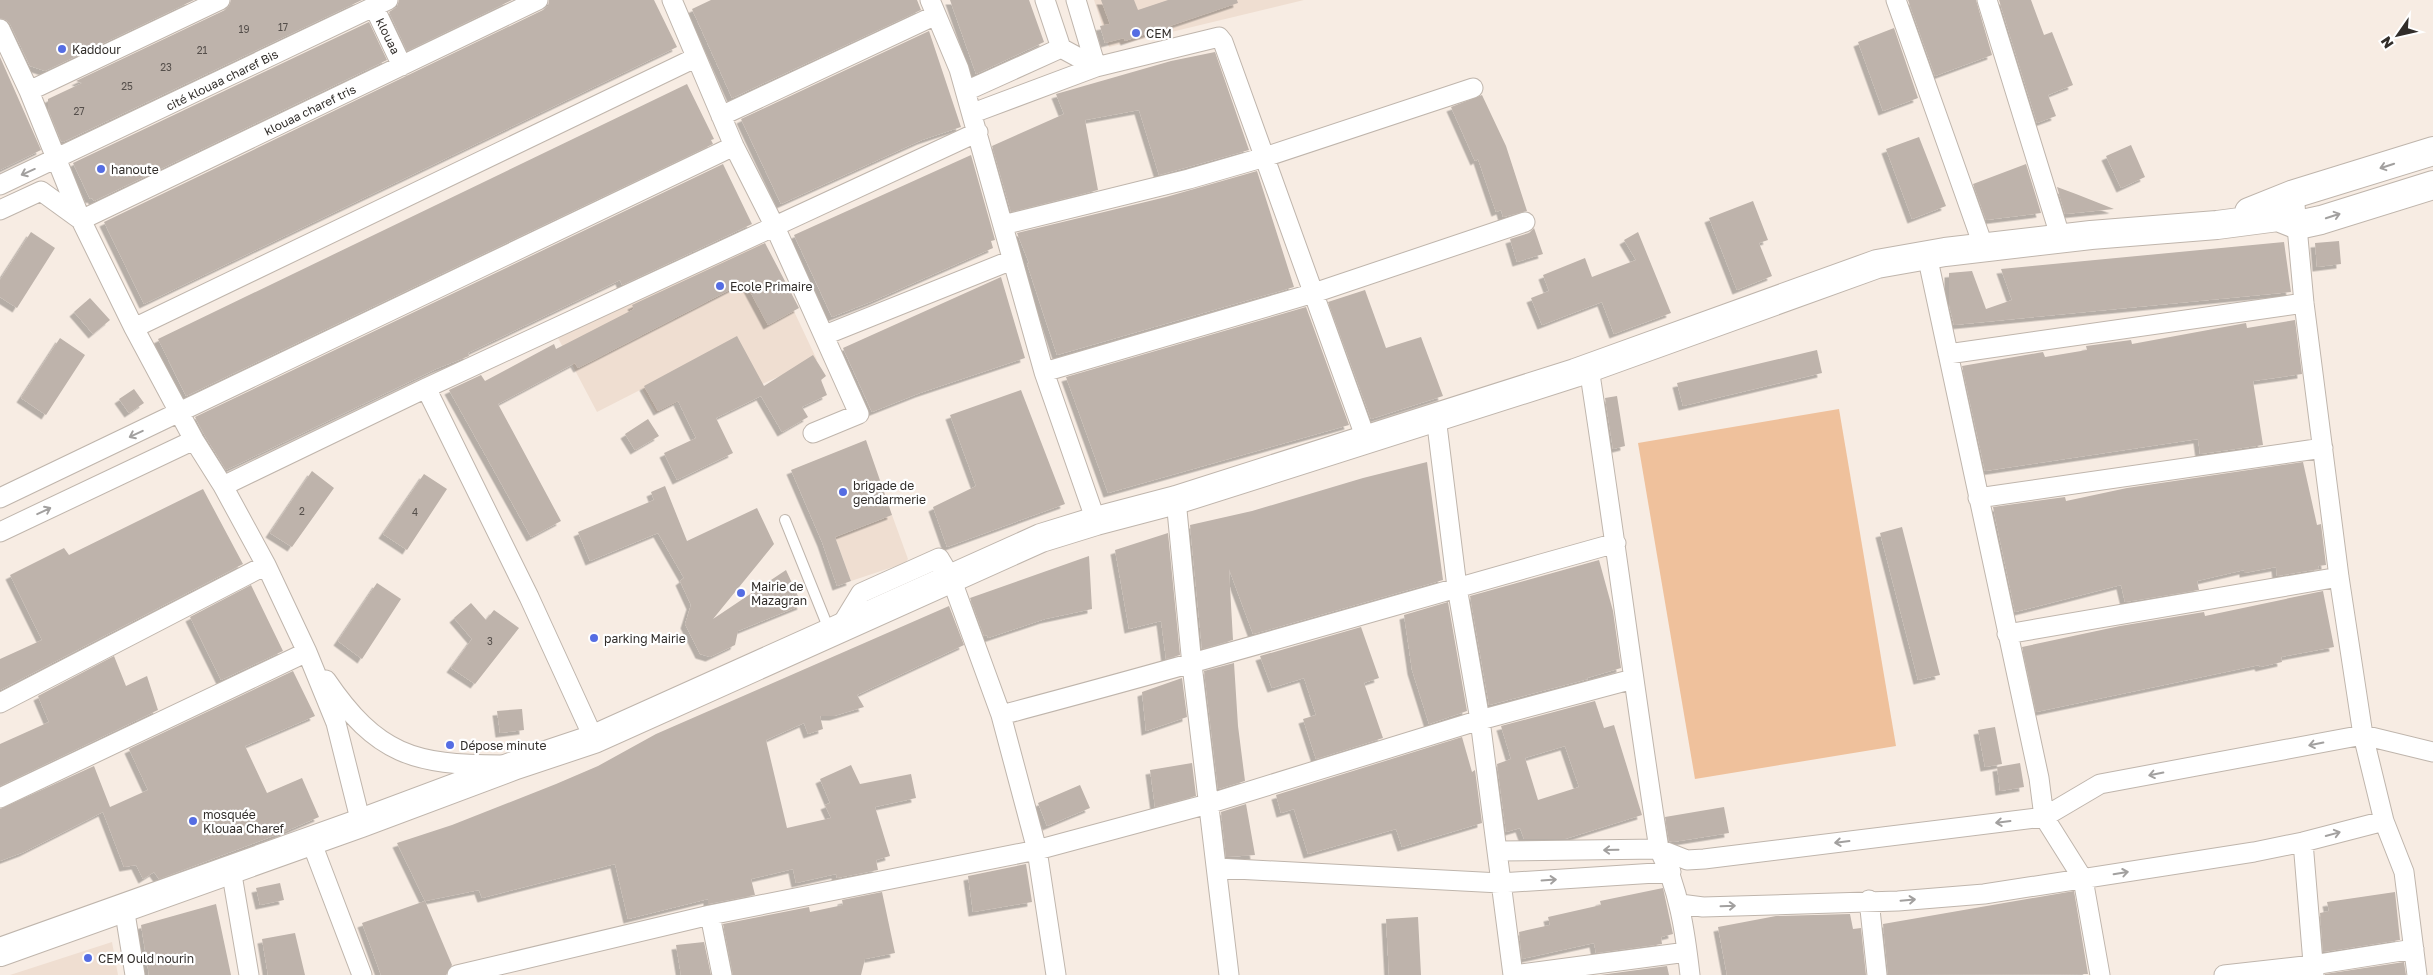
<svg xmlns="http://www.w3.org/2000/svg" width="2433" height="975" font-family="'Golos Text',sans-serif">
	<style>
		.built { fill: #efded1 }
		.green { fill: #efc19c }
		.building { fill: #beb3ab; fill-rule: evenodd; filter: url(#shadow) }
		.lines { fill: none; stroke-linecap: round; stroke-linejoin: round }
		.service-casing { stroke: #bfb5ac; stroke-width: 12 }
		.minor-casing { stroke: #bfb5ac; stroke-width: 21 }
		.secondary-casing { stroke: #bfb5ac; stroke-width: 30 }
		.service { stroke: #fff; stroke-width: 10 }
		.minor { stroke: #fff; stroke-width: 19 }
		.secondary { stroke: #fff; stroke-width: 28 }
		.oneway { stroke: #a2a09f }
		.poi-dot { fill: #556de3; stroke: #fff; stroke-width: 2 }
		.labels { text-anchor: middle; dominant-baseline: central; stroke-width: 4.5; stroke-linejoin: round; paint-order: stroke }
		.number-label { font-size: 10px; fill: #544e4a }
		.poi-label { font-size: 12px; fill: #312d2a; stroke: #fff; text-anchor: start }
		.street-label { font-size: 12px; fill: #312d2a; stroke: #fff }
	</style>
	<defs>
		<filter id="shadow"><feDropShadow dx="-4.5" dy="4.5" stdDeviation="0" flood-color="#0004"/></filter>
	</defs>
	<rect width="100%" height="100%" fill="#f7ece3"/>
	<path class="built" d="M 1094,0 L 1304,0 L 1109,47 Z
		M 758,235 L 817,360 L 760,385 L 750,365 L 656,413 L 642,389 L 597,412 L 558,338 Z
		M 892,515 L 908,559 L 905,563 L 851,581 L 835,537 Z
		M 112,942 L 118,975 L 10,975 Z"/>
	<path class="green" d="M 1839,409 L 1896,746 L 1695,779 L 1638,443 Z"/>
	<path class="building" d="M 0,0 L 194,0 L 45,71 L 30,66 L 10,24 L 6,20 L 0,18 Z
		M 231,0 L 362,0 L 63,142 L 61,141 L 48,109 L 48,99 L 82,83 L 76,81 L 225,10 L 229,6 Z
		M 399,0 L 512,0 L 407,51 L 389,12 L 397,7 Z
		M 549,0 L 654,0 L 677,47 L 144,304 L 104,222 L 543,10 L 548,6 Z
		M 711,0 L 917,0 L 921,10 L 732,98 L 692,9 Z
		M 950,0 L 1029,0 L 1044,42 L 976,74 Z
		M 1101,0 L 1134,0 L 1138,10 L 1168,0 L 1237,0 L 1238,3 L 1125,41 L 1124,38 L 1105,43 L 1100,26 L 1110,24 Z
		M 1908,0 L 1976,0 L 1992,55 L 1935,76 Z
		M 1999,0 L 2031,0 L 2044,35 L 2052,32 L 2073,85 L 2048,95 L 2056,116 L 2037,123 Z
		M 369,22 L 387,60 L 94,201 L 92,198 L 90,199 L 73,163 Z
		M 1894,28 L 1918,98 L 1883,111 L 1858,42 Z
		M 929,31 L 961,127 L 922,140 L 781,204 L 741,119 Z
		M 1215,52 L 1249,150 L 1159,175 L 1139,110 L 1085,120 L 1098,190 L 1011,212 L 992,146 L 1064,114 L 1056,94 L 1171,61 Z
		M 0,57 L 41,150 L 0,170 Z
		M 687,84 L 714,139 L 711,140 L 713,144 L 186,396 L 158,339 Z
		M 1482,95 L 1506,146 L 1527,211 L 1503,217 L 1501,210 L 1496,212 L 1478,159 L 1475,161 L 1451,107 Z
		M 1919,137 L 1946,206 L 1912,219 L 1886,149 Z
		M 2131,145 L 2145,177 L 2121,188 L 2106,156 Z
		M 971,155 L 995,240 L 991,241 L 993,248 L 873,301 L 832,317 L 794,235 Z
		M 723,164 L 752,224 L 622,285 L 620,280 L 468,353 L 469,356 L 436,369 L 226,470 L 205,436 L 195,417 Z
		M 2026,164 L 2041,213 L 1986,220 L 1973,184 Z
		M 1257,171 L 1294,287 L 1057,355 L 1027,264 L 1029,263 L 1017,233 L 1166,197 Z
		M 2057,187 L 2076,194 L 2114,209 L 2065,214 Z
		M 1753,201 L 1768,240 L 1759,243 L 1772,276 L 1737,290 L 1709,218 Z
		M 1534,228 L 1543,254 L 1517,262 L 1510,239 L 1529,233 Z
		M 31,232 L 55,248 L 17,308 L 0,297 L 0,280 Z
		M 1638,232 L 1671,313 L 1614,334 L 1602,302 L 1542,325 L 1531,298 L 1549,291 L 1543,275 L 1585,258 L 1592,277 L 1636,260 L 1624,240 Z
		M 2339,241 L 2341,264 L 2317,267 L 2315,243 Z
		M 2284,242 L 2291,292 L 1954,325 L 1949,305 L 1949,273 L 1972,271 L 1986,309 L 2012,300 L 2001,269 Z
		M 765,243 L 799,308 L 768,325 L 745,282 L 578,368 L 575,363 L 498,404 L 561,521 L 531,537 L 449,390 L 481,375 L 485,381 L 554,344 L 556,349 L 634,309 L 632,305 Z
		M 1001,277 L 1025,358 L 920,393 L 872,412 L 843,348 Z
		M 1365,290 L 1386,348 L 1421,337 L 1443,396 L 1371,419 L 1328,302 Z
		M 90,298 L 110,320 L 93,334 L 74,312 Z
		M 1306,307 L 1349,425 L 1108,493 L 1066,377 Z
		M 2295,320 L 2302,374 L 2253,381 L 2263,445 L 2200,454 L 2198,439 L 1985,471 L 1962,366 L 2043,352 L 2045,357 L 2087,350 L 2086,346 L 2131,340 L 2132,344 L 2246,323 L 2247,328 Z
		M 737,336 L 764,386 L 813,355 L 826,376 L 821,380 L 827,395 L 802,407 L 808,417 L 782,432 L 761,396 L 716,418 L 733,453 L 677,480 L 664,453 L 696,438 L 678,401 L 658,411 L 644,386 Z
		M 60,338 L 85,355 L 46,415 L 21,398 Z
		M 1817,350 L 1822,373 L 1683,406 L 1677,383 Z
		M 134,389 L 144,403 L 129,413 L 119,399 Z
		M 1021,390 L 1065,504 L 947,547 L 933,507 L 976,486 L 950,415 Z
		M 1617,396 L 1625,446 L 1613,449 L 1605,398 Z
		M 648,419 L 659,436 L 635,450 L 625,434 Z
		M 866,440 L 892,515 L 835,537 L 851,581 L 837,586 L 822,542 L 791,470 Z
		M 1427,462 L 1443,580 L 1253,634 L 1229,569 L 1233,640 L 1202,649 L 1190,525 L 1252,511 L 1363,478 Z
		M 2303,462 L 2317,525 L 2321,524 L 2326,565 L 2318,566 L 2319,569 L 2277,576 L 2276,567 L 2244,573 L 2244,570 L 2197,581 L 2199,590 L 2125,602 L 2121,585 L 2015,612 L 1993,507 L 2065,497 L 2066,501 L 2127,488 Z
		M 312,471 L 334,488 L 292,547 L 270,533 Z
		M 424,474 L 447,489 L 407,550 L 383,534 Z
		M 665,486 L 687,541 L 757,508 L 774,544 L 713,619 L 786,570 L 802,605 L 738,631 L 735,645 L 710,657 L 700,654 L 685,624 L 691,605 L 680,581 L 684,578 L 658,533 L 590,561 L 578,532 L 654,500 L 651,492 Z
		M 203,489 L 243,564 L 0,690 L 0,659 L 42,640 L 10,575 L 64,548 L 69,555 Z
		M 1902,527 L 1940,675 L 1918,680 L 1880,533 Z
		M 1168,533 L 1180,655 L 1166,659 L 1161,621 L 1129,629 L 1115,550 Z
		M 1089,556 L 1092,609 L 1045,619 L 988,638 L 987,635 L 984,636 L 970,598 Z
		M 1599,560 L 1613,611 L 1621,668 L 1587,678 L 1588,679 L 1489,705 L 1470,596 Z
		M 377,583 L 401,599 L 362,659 L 338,641 Z
		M 251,585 L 283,651 L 221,680 L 190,617 Z
		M 2323,591 L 2334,647 L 2281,657 L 2282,662 L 2260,667 L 2259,665 L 2036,712 L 2022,647 L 2120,626 L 2204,612 L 2205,616 Z
		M 1448,602 L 1467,711 L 1429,724 L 1412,670 L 1404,615 Z
		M 471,603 L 486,620 L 494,610 L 519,628 L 475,684 L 451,668 L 472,639 L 454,618 Z
		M 949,606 L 964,645 L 857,695 L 864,707 L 834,716 L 820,716 L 823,729 L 808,734 L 804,723 L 766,740 L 787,828 L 831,818 L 825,805 L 830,803 L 820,779 L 851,765 L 860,784 L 911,774 L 916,798 L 875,807 L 890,856 L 876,860 L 878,870 L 837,878 L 836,874 L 796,883 L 793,869 L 751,879 L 755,895 L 708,904 L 708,899 L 628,919 L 615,864 L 482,898 L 479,890 L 425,901 L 397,843 L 452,825 L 556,784 L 598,766 L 656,734 Z
		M 1361,627 L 1379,678 L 1364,683 L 1383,738 L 1316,759 L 1303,719 L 1316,715 L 1304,678 L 1272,688 L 1260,656 Z
		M 114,656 L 126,686 L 147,676 L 158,710 L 0,786 L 0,744 L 49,722 L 38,696 Z
		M 1234,663 L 1238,726 L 1245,781 L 1218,789 L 1204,671 Z
		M 293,671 L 315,716 L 245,746 L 267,793 L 302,778 L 319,817 L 284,832 L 159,879 L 154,872 L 143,879 L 136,865 L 124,867 L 103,812 L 24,852 L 0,861 L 0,809 L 94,766 L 110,807 L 148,790 L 129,749 Z
		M 1182,678 L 1187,717 L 1146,731 L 1142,692 Z
		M 1595,701 L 1604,728 L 1614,725 L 1642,815 L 1565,839 L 1524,839 L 1520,828 L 1506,832 L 1497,764 L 1511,759 L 1501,726 ZM 1565,746 L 1579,787 L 1538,800 L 1525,758 Z
		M 522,709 L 524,730 L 500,733 L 497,711 Z
		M 1995,727 L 2002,764 L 1985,767 L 1978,730 Z
		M 1462,737 L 1472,772 L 1475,770 L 1482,823 L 1402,847 L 1396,829 L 1308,854 L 1294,809 L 1281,813 L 1276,795 Z
		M 1192,763 L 1196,796 L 1155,807 L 1150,770 Z
		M 2020,763 L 2024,787 L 2000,791 L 1997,767 Z
		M 1080,785 L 1090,808 L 1047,826 L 1038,803 Z
		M 1246,804 L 1255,855 L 1226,857 L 1221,812 Z
		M 1724,807 L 1729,833 L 1673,842 L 1669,841 L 1665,817 Z
		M 1026,864 L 1032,902 L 973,912 L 968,876 Z
		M 280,883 L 284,900 L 260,905 L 256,888 Z
		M 1663,888 L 1673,934 L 1661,937 L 1662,944 L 1596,953 L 1594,943 L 1522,959 L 1519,932 L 1550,925 L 1548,917 L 1601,905 L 1600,901 Z
		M 2074,891 L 2088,974 L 1888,975 L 1883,924 Z
		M 882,892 L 895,953 L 865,959 L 861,975 L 733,975 L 723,924 L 809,907 L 810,912 L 843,905 L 842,900 Z
		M 2395,892 L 2400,940 L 2323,952 L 2320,913 L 2329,911 L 2327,902 Z
		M 425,901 L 452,965 L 446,975 L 381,975 L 362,923 Z
		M 216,904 L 231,975 L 149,975 L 141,925 Z
		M 1850,914 L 1853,929 L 1861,928 L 1866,975 L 1727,975 L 1718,927 L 1776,916 Z
		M 1418,917 L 1421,975 L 1389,975 L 1386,919 Z
		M 295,933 L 305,975 L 268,975 L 262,939 Z
		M 704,942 L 711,975 L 681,975 L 676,945 Z
		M 2404,962 L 2406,975 L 2325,975 L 2325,974 Z
		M 1667,966 L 1669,975 L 1600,975 Z"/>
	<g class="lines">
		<defs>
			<path id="service" d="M 785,520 L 830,632"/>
			<path id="minor" d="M 672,0 L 734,146 L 775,227 L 859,414 L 813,433
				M 930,0 L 959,69 L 1044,372 L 1096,521
				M 1076,0 L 1096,67
				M 1896,0 L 1984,248
				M 1987,0 L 2061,239
				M 374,7 L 402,66
				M 0,29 L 29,91 L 81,220 L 134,328 L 194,440 L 223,486 L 266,565 L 307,652 L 336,723 L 361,823
				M 1061,48 L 1096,67
				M 29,91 L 220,0
				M 966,91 L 1061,48 L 1045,0
				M 973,113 L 1096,67 L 1219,37 L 1223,42 L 1366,439
				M 721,116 L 936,15
				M 0,185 L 388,0
				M 2294,194 L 2304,303 L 2339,577 L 2363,735 L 2384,821 L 2404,872 L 2417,975
				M 0,210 L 41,191 L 81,220 L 538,0
				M 1003,225 L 1189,179 L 1265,157 L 1473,88
				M 1927,255 L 2039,778 L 2044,817 L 2083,879 L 2100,975
				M 134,328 L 695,58
				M 825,335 L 1012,260
				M 1948,354 L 2304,303
				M 1589,368 C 1614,528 1634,689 1659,849 C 1679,889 1685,931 1690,975
				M 1044,372 L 1314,293 L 1525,222
				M 426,388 L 529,597 L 594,739
				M 1436,417 L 1457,587 L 1480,720 L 1513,975
				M 223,486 L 426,388 L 978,132
				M 0,498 L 734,146
				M 1978,498 L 2323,448
				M 1176,500 L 1192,665 L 1229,975
				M 0,532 L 194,440
				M 839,629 L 861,593 L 939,558 L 951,578 L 1001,715 L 1037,850 L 1056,975
				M 2007,634 L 2339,577
				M 326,680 C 377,755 414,765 501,765
				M 0,703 L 266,565
				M 1001,715 C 1207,661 1411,600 1616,543
				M 0,798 L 307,652
				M 311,841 L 362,975
				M 2303,842 L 2314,975
				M 1499,851 L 1659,849 L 1687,860 L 1704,859 L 2044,817 L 2100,784 L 2363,735 L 2433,752
				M 1217,868 L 1500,883 L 1671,872
				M 231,869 L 249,975
				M 1869,900 L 1877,975
				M 1680,904 L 1703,907 L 1898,901 L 1984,894 L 2254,852 L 2303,842 L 2384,821
				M 124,907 L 135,975
				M 710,915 L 722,975
				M 457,975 L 710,915 L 1037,850 L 1208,804 L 1480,720 L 1633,679
				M 1513,975 L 1687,952
				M 2224,975 L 2313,965 L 2414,949"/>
			<path id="secondary" d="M 2249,212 L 2294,194 L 2433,151
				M 0,952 L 361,823 L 516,765 L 594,739 L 1041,538 L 1096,521 L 1176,500 L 1575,373 L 1877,264 L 1945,252 L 2091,235 L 2217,225 L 2278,217 L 2298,225 L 2321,220 L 2433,185"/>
		</defs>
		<use href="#service" class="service-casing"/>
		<use href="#minor" class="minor-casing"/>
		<use href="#secondary" class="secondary-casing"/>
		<use href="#service" class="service"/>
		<use href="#minor" class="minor"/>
		<use href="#secondary" class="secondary"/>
	</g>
	<defs><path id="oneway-shaft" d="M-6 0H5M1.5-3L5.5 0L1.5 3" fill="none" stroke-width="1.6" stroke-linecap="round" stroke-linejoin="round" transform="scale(1.25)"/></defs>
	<g class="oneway">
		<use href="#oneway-shaft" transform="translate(2387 166) rotate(162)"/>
		<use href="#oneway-shaft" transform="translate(28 172) rotate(156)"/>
		<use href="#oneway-shaft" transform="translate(2333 216) rotate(-18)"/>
		<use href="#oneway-shaft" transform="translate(136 434) rotate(155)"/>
		<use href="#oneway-shaft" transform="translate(44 511) rotate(-25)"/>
		<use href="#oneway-shaft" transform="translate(2316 744) rotate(169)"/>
		<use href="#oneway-shaft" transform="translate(2156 774) rotate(169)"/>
		<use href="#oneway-shaft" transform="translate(2003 822) rotate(173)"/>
		<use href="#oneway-shaft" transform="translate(2333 834) rotate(-15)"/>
		<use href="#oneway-shaft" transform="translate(1842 842) rotate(173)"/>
		<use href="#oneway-shaft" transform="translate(1611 850) rotate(179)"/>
		<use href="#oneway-shaft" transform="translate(2121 873) rotate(-9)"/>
		<use href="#oneway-shaft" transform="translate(1549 880) rotate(-4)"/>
		<use href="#oneway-shaft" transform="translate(1908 900) rotate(-5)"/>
		<use href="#oneway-shaft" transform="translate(1728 906) rotate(-2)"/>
	</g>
	<g class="poi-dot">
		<circle cx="1136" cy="33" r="5"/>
		<circle cx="62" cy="49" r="5"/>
		<circle cx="101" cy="169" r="5"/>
		<circle cx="720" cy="286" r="5"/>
		<circle cx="843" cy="492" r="5"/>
		<circle cx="741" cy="593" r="5"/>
		<circle cx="594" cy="638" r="5"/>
		<circle cx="450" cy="745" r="5"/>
		<circle cx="193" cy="821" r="5"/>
		<circle cx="88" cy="958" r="5"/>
	</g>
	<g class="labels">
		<g class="number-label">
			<text x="283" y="27">17</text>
			<text x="244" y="29">19</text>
			<text x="202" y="50">21</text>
			<text x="166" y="67">23</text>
			<text x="127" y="86">25</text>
			<text x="79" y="111">27</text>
			<text x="302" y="511">2</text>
			<text x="415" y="512">4</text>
			<text x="490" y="641">3</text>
		</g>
		<g class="poi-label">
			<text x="1146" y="33">CEM</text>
			<text x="72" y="49">Kaddour</text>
			<text x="111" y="169">hanoute</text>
			<text x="730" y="286">Ecole Primaire</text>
			<text x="853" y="485">brigade de<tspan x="853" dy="14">gendarmerie</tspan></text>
			<text x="751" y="586">Mairie de<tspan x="751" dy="14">Mazagran</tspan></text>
			<text x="604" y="638">parking Mairie</text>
			<text x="460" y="745">Dépose minute</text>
			<text x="203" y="814">mosquée<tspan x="203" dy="14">Klouaa Charef</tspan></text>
			<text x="98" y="958">CEM Ould nourin</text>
		</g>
		<g class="street-label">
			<text transform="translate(388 36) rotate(64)">klouaa</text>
			<text transform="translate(222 80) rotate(-26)">cité klouaa charef Bis</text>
			<text transform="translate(310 110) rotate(-26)">klouaa charef tris</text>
		</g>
	</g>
	<g transform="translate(2398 35) rotate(236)" stroke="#ffffff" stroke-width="4" paint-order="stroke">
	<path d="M0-4L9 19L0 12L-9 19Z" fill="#312d2a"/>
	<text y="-8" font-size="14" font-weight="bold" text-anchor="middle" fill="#312d2a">N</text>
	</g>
</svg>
